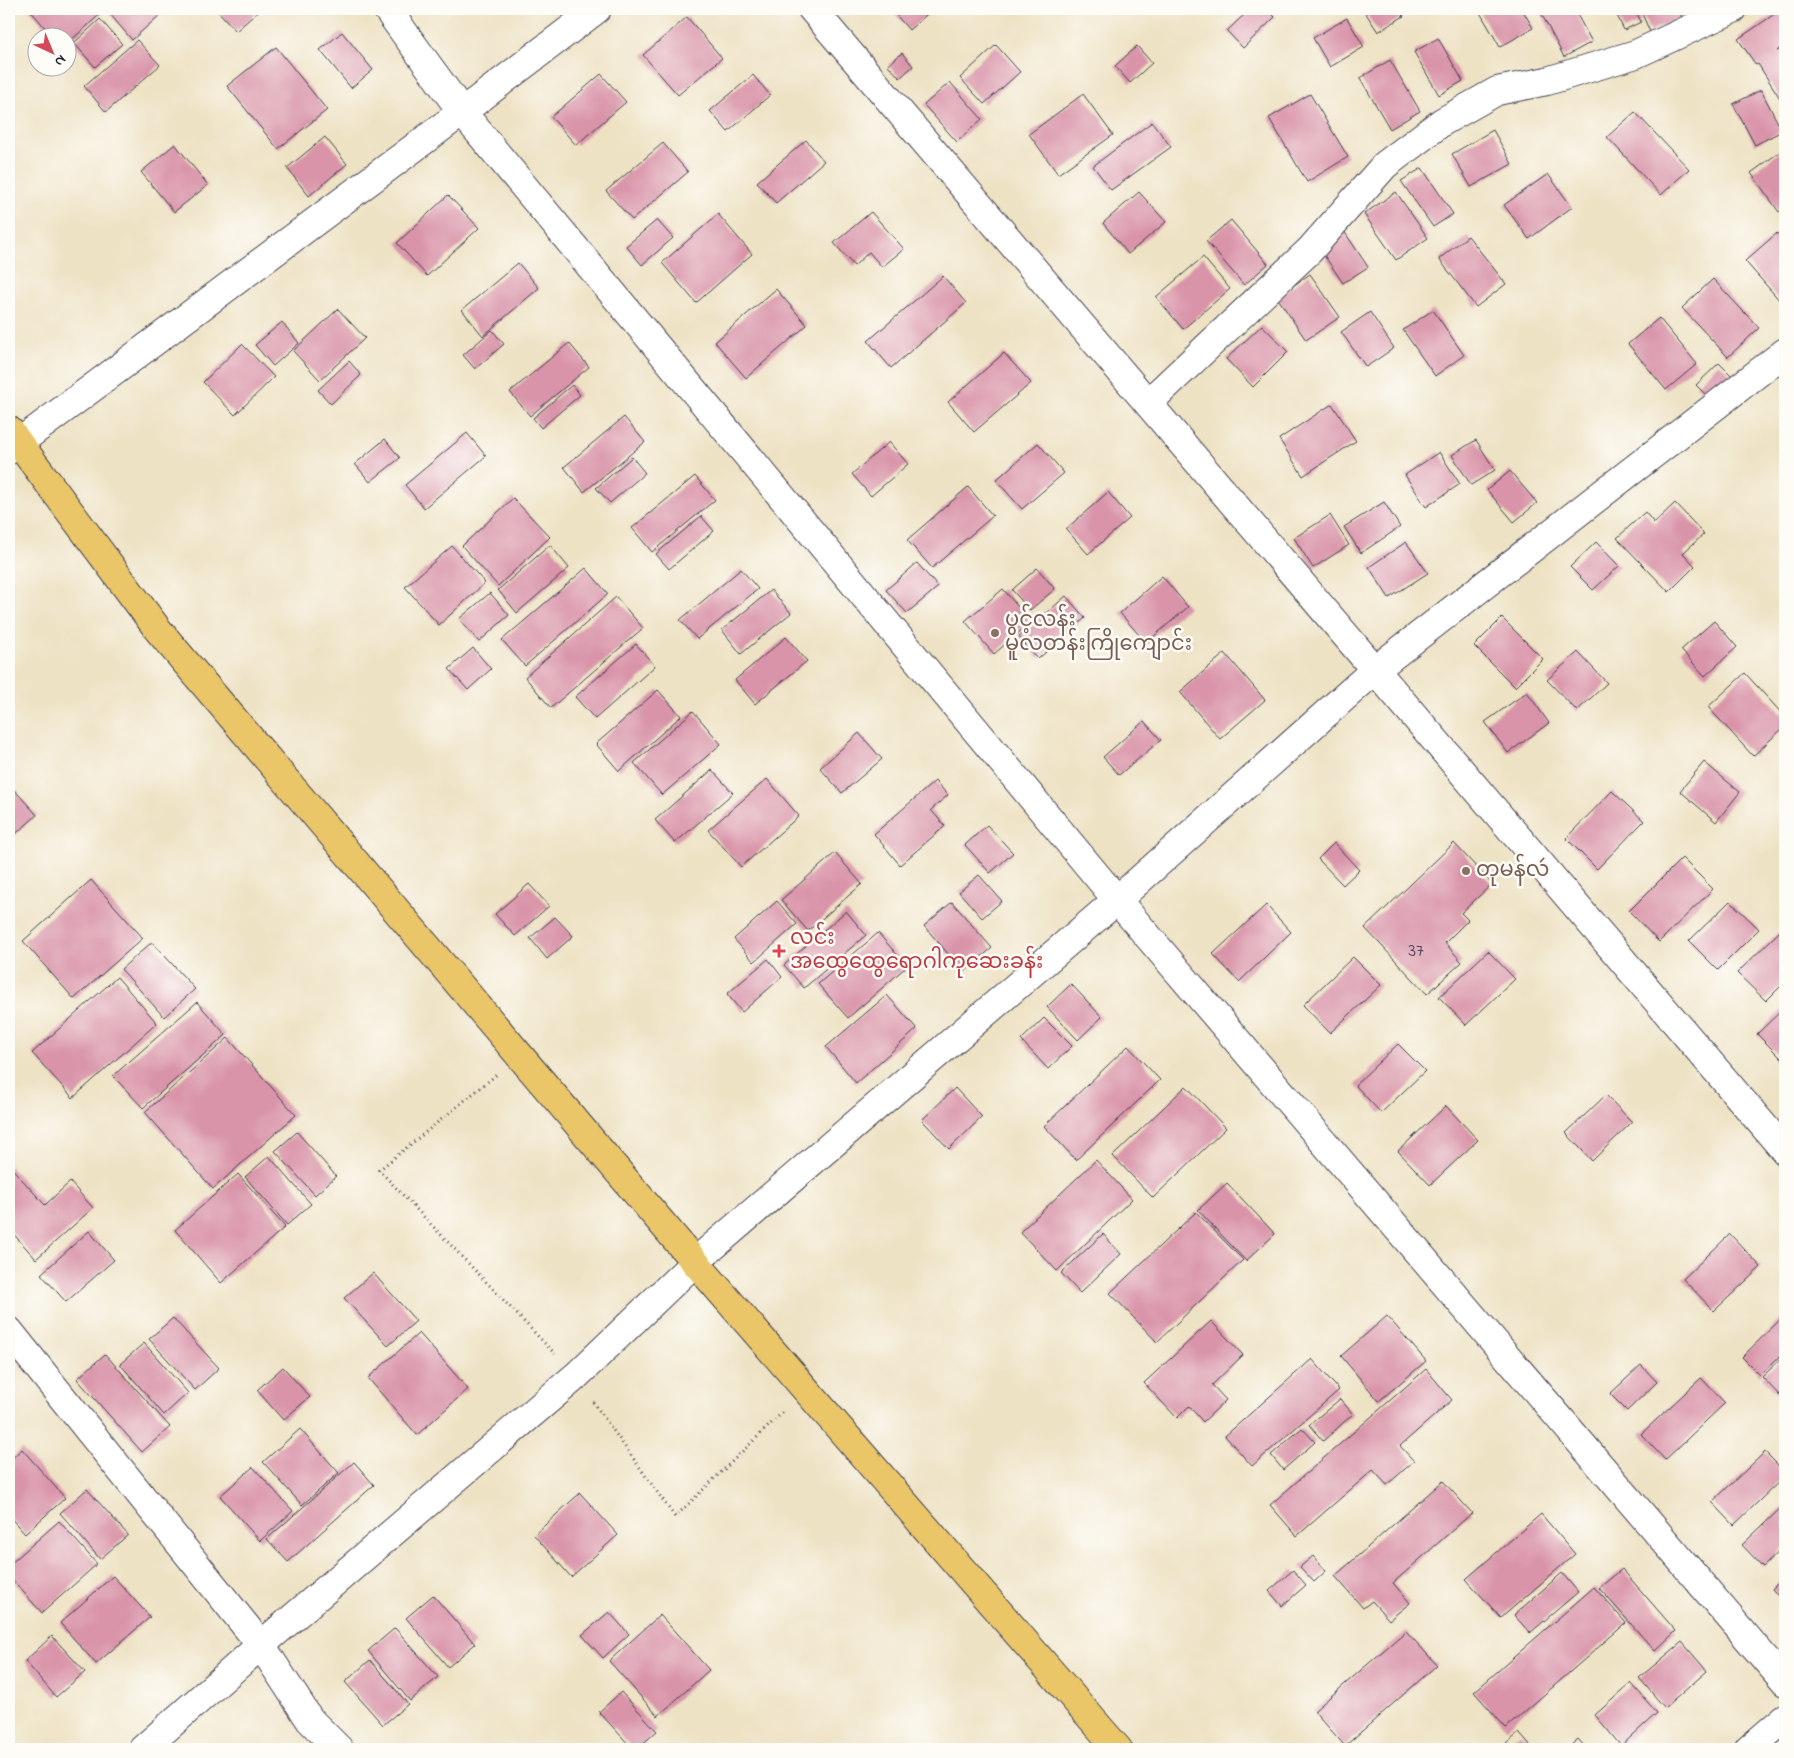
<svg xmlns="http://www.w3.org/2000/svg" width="1794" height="1758" font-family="'Indie Flower','Noto Sans Myanmar',sans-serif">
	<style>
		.building { fill: #d994a9 }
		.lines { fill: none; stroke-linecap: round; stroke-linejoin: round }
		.minor-casing { stroke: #413f50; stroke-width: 30 }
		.major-casing { stroke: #413f50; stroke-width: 30 }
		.path { stroke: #413f50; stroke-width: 3; stroke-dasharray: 1 4; stroke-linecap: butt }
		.minor { stroke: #fff; stroke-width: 28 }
		.major { stroke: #eac669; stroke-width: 28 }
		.education-dot { fill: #8d6e63; stroke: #fdfcf7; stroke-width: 2 }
		.health-dot { fill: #e0444e; stroke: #fdfcf7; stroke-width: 2 }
		.labels { text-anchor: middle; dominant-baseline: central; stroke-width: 5; stroke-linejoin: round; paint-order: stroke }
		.number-label { font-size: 19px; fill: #503e56 }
		.education-label { font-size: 21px; fill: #785e54; stroke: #fdfcf7; text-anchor: start }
		.health-label { font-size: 21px; fill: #be3a42; stroke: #fdfcf7; text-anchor: start }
	</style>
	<rect width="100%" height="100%" fill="#fdfcf7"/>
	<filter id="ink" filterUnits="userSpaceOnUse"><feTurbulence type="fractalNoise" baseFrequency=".02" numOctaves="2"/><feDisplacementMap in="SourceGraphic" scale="10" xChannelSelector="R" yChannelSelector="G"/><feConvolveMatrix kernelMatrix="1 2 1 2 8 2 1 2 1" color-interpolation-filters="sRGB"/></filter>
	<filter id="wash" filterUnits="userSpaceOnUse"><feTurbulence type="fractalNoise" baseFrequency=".0096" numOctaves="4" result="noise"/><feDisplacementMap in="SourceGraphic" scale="20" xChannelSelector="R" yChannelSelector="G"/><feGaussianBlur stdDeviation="1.12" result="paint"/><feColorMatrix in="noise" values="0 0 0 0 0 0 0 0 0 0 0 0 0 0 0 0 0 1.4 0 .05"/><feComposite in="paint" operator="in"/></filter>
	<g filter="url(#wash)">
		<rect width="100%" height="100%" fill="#eee2c4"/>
		<g id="blocks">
			<path class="building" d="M 29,9 L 106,9 L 68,43 L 68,38 L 54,38 Z
				M 113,9 L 156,9 L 161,14 L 132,40 L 109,13 Z
				M 216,9 L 261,9 L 236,31 Z
				M 891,9 L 933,9 L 909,30 Z
				M 1250,9 L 1267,9 L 1275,17 L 1243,48 L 1227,31 Z
				M 1363,9 L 1399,9 L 1404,16 L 1378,32 Z
				M 1478,9 L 1522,9 L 1533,28 L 1500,47 Z
				M 1549,9 L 1574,9 L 1592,42 L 1564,57 L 1541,13 Z
				M 1614,9 L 1635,9 L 1641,22 L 1624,30 Z
				M 1640,9 L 1678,9 L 1682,17 L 1650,32 Z
				M 1782,9 L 1785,12 L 1785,45 L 1777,51 L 1785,46 L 1785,106 L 1758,64 L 1756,65 L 1738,39 Z
				M 687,17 L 722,58 L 678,95 L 643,55 Z
				M 1347,18 L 1364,47 L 1330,67 L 1313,38 Z
				M 100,19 L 122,44 L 95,67 L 74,43 Z
				M 342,32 L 373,70 L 351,88 L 320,50 Z
				M 1438,38 L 1463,81 L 1439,95 L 1414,52 Z
				M 137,40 L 160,65 L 106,112 L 84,86 Z
				M 996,45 L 1020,72 L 984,104 L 960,78 Z
				M 1137,46 L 1152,63 L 1130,83 L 1115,66 Z
				M 276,47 L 327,110 L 278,149 L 227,86 Z
				M 902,53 L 913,66 L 900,78 L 888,65 Z
				M 1390,60 L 1420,111 L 1390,129 L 1360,78 Z
				M 601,74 L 626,102 L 576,145 L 551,117 Z
				M 753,75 L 770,95 L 728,132 L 710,111 Z
				M 950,82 L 982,119 L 957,142 L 924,105 Z
				M 1761,90 L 1782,131 L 1755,145 L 1733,104 Z
				M 1083,94 L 1113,135 L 1058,174 L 1029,134 Z
				M 1310,94 L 1348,157 L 1307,182 L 1269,118 Z
				M 1635,112 L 1689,169 L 1661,195 L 1607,137 Z
				M 1152,122 L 1171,147 L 1111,190 L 1093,166 Z
				M 1493,130 L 1512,164 L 1471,187 L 1452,154 Z
				M 325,137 L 347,164 L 309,196 L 287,168 Z
				M 806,140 L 824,161 L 776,203 L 757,182 Z
				M 663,143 L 688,172 L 632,220 L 606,191 Z
				M 175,144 L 208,185 L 174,212 L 141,172 Z
				M 1785,148 L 1785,207 L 1779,212 L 1751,173 Z
				M 1422,168 L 1453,214 L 1433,227 L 1401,181 Z
				M 1548,174 L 1572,207 L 1529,239 L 1504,205 Z
				M 1139,192 L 1166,222 L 1128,254 L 1103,223 Z
				M 1396,192 L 1428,238 L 1396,260 L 1364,214 Z
				M 448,195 L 479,228 L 427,276 L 397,243 Z
				M 871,212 L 904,249 L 882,267 L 869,252 L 854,266 L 834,243 Z
				M 718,214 L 752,254 L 696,303 L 662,263 Z
				M 657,220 L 673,238 L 642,265 L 626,246 Z
				M 1231,220 L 1268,264 L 1244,285 L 1206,241 Z
				M 1344,231 L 1368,267 L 1343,283 L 1319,248 Z
				M 1777,233 L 1785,243 L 1785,299 L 1781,302 L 1745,261 Z
				M 1468,236 L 1506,284 L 1476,307 L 1439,259 Z
				M 1203,257 L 1230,289 L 1183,329 L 1156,297 Z
				M 518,263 L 539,288 L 483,336 L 462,310 Z
				M 1310,274 L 1340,317 L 1306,340 L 1277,297 Z
				M 943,276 L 966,303 L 891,368 L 868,341 Z
				M 1713,279 L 1759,328 L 1728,357 L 1682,308 Z
				M 776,289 L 807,325 L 746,378 L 715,342 Z
				M 338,309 L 365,338 L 320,380 L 293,351 Z
				M 1433,310 L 1464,355 L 1435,376 L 1403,330 Z
				M 1370,312 L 1394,348 L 1366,367 L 1341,332 Z
				M 1659,318 L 1697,364 L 1666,390 L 1628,344 Z
				M 282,322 L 299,343 L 273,366 L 255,345 Z
				M 1262,325 L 1288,352 L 1253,387 L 1226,359 Z
				M 492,330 L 504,344 L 475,369 L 463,355 Z
				M 569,343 L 589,367 L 530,416 L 510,392 Z
				M 242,344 L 274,377 L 235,415 L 203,382 Z
				M 1004,353 L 1031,383 L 974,432 L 948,402 Z
				M 349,361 L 361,375 L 331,404 L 318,390 Z
				M 1719,363 L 1735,379 L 1712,401 L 1696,385 Z
				M 572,385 L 580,395 L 541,428 L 533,418 Z
				M 1332,404 L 1356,441 L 1303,476 L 1279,439 Z
				M 624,417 L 645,442 L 584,492 L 564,467 Z
				M 467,433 L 486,456 L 424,508 L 405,485 Z
				M 385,439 L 400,458 L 370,482 L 355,464 Z
				M 1476,440 L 1495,470 L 1471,485 L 1452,455 Z
				M 889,442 L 908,464 L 871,496 L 852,474 Z
				M 1038,443 L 1064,473 L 1022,509 L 996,480 Z
				M 1439,452 L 1460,484 L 1426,507 L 1405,475 Z
				M 632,457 L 645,473 L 610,503 L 596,488 Z
				M 1510,471 L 1537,503 L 1514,522 L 1487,490 Z
				M 695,476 L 715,500 L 652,552 L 632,528 Z
				M 968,487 L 993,516 L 932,568 L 907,540 Z
				M 1108,492 L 1130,518 L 1088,554 L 1066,529 Z
				M 513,498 L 550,537 L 498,586 L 462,546 Z
				M 1384,502 L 1400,527 L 1361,553 L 1344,527 Z
				M 1675,503 L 1704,534 L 1683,553 L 1695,566 L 1669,592 L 1617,538 L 1645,512 L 1654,523 Z
				M 1330,515 L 1349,545 L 1313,568 L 1294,538 Z
				M 701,516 L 714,531 L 669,569 L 656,554 Z
				M 1406,542 L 1428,573 L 1389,598 L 1369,567 Z
				M 1596,542 L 1619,566 L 1593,590 L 1570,567 Z
				M 550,545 L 569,568 L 517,613 L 498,590 Z
				M 452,546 L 485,583 L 439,625 L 405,587 Z
				M 917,563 L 938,587 L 907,613 L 886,590 Z
				M 586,568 L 608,594 L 525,666 L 502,640 Z
				M 1037,568 L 1055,589 L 1030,610 L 1012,590 Z
				M 741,569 L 758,589 L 697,639 L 680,620 Z
				M 1162,576 L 1188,607 L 1146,643 L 1120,613 Z
				M 1003,589 L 1031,622 L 994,654 L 965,621 Z
				M 771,590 L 791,613 L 741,654 L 722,630 Z
				M 490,593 L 509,615 L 479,642 L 459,619 Z
				M 1066,596 L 1085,618 L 1038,659 L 1019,637 Z
				M 616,597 L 643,628 L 551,708 L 525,677 Z
				M 1502,618 L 1543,659 L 1515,687 L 1474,646 Z
				M 1714,621 L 1737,647 L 1705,676 L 1681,650 Z
				M 786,637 L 807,661 L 755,704 L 735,680 Z
				M 636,644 L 655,666 L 595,719 L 575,697 Z
				M 473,648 L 491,669 L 468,690 L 449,669 Z
				M 1578,652 L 1607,683 L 1577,711 L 1547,680 Z
				M 1225,653 L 1265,700 L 1220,739 L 1180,692 Z
				M 1745,673 L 1785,717 L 1785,726 L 1753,756 L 1708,707 Z
				M 658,690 L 681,716 L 619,771 L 596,744 Z
				M 1527,692 L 1549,723 L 1508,753 L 1485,722 Z
				M 693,711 L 721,744 L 662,795 L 634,763 Z
				M 1144,721 L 1161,740 L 1119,775 L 1103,757 Z
				M 859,733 L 882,759 L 842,793 L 820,768 Z
				M 1704,762 L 1740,792 L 1716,822 L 1680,791 Z
				M 712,770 L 733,793 L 675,843 L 655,820 Z
				M 767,779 L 799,816 L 741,867 L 708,830 Z
				M 935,781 L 948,795 L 931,810 L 945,826 L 900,865 L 874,834 Z
				M 9,784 L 37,815 L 9,840 Z
				M 1612,791 L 1644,821 L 1597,869 L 1566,838 Z
				M 987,825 L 1013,853 L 990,873 L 965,845 Z
				M 1334,843 L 1359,870 L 1343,885 L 1318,859 Z
				M 1454,843 L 1492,884 L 1461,913 L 1468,920 L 1445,943 L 1462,962 L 1427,994 L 1365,928 Z
				M 835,853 L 862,884 L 808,931 L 781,900 Z
				M 1682,858 L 1713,889 L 1659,942 L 1629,911 Z
				M 979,875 L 1002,901 L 982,918 L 959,892 Z
				M 91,880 L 143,938 L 74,999 L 23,941 Z
				M 529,884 L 549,906 L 515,936 L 495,914 Z
				M 777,901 L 797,924 L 754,962 L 734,939 Z
				M 1730,901 L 1759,929 L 1718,970 L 1689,941 Z
				M 952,902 L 992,948 L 964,972 L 924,926 Z
				M 1266,905 L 1291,932 L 1239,982 L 1213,954 Z
				M 846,911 L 866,935 L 804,988 L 784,965 Z
				M 555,917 L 573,936 L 547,959 L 530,938 Z
				M 1780,931 L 1785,937 L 1785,982 L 1766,1001 L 1737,973 Z
				M 878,933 L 907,966 L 848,1018 L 818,984 Z
				M 152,942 L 195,989 L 164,1017 L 121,969 Z
				M 1488,951 L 1515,979 L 1466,1025 L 1439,997 Z
				M 1353,957 L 1381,985 L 1330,1033 L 1303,1005 Z
				M 768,959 L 782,977 L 742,1012 L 727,994 Z
				M 117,977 L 157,1023 L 73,1098 L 32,1053 Z
				M 1071,984 L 1102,1017 L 1078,1040 L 1047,1007 Z
				M 887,995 L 917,1029 L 856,1083 L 826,1047 Z
				M 197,1002 L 226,1035 L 143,1108 L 113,1076 Z
				M 1785,1007 L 1785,1062 L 1757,1034 Z
				M 1044,1018 L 1072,1046 L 1048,1069 L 1021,1040 Z
				M 228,1038 L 296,1115 L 213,1189 L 145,1112 Z
				M 1398,1044 L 1425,1071 L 1381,1113 L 1355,1085 Z
				M 1128,1046 L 1160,1080 L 1076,1160 L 1044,1126 Z
				M 1186,1086 L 1226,1128 L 1153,1198 L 1113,1156 Z
				M 955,1088 L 982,1117 L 949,1149 L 922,1120 Z
				M 1606,1095 L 1632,1122 L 1592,1161 L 1566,1133 Z
				M 1446,1106 L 1478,1140 L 1430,1185 L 1398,1151 Z
				M 297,1132 L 336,1176 L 315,1195 L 275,1151 Z
				M 269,1156 L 311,1204 L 287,1225 L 245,1177 Z
				M 1096,1160 L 1132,1199 L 1057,1271 L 1020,1232 Z
				M 9,1165 L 45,1205 L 70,1182 L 93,1208 L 36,1259 L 9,1229 Z
				M 238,1174 L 285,1227 L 221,1283 L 175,1230 Z
				M 1227,1183 L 1275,1234 L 1246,1261 L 1198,1210 Z
				M 1196,1212 L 1243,1260 L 1157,1342 L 1110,1293 Z
				M 89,1231 L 114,1260 L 66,1302 L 41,1274 Z
				M 1103,1234 L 1121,1254 L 1080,1293 L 1061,1273 Z
				M 1730,1234 L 1761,1267 L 1714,1311 L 1683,1279 Z
				M 373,1273 L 416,1321 L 388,1346 L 344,1298 Z
				M 1785,1315 L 1785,1351 L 1760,1375 L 1742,1357 Z
				M 1387,1316 L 1426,1361 L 1379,1401 L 1341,1356 Z
				M 173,1318 L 219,1368 L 195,1390 L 149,1339 Z
				M 1211,1321 L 1243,1355 L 1212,1385 L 1226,1400 L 1203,1422 L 1189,1406 L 1177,1418 L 1144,1383 Z
				M 419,1333 L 468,1389 L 417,1435 L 368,1378 Z
				M 144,1343 L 188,1393 L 164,1415 L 120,1364 Z
				M 105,1354 L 170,1427 L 142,1452 L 77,1379 Z
				M 1785,1355 L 1785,1391 L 1780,1396 L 1762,1377 Z
				M 1312,1359 L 1339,1390 L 1252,1466 L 1225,1436 Z
				M 1641,1365 L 1657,1382 L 1627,1411 L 1610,1394 Z
				M 283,1367 L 310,1397 L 283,1420 L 257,1390 Z
				M 1426,1369 L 1452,1400 L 1400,1446 L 1414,1461 L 1387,1485 L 1373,1470 L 1297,1536 L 1270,1505 Z
				M 1701,1378 L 1725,1403 L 1665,1460 L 1641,1434 Z
				M 1340,1399 L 1353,1414 L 1323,1441 L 1309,1425 Z
				M 1302,1428 L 1315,1442 L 1283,1470 L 1271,1455 Z
				M 300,1429 L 339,1473 L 302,1505 L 263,1462 Z
				M 22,1449 L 65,1498 L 25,1534 L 9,1516 L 9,1461 Z
				M 1765,1452 L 1785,1472 L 1785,1476 L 1734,1525 L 1712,1502 Z
				M 354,1462 L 374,1485 L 288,1562 L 267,1539 Z
				M 253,1467 L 293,1511 L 260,1541 L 220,1496 Z
				M 1443,1481 L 1472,1513 L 1393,1583 L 1410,1603 L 1389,1620 L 1372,1601 L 1363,1608 L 1335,1576 Z
				M 87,1489 L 128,1535 L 100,1559 L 60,1513 Z
				M 580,1493 L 618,1535 L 571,1577 L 534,1535 Z
				M 1785,1504 L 1785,1546 L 1763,1567 L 1742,1545 Z
				M 1541,1514 L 1575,1554 L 1501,1618 L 1466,1579 Z
				M 59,1521 L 97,1564 L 42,1613 L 9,1576 L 9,1565 Z
				M 1313,1556 L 1326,1571 L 1314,1582 L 1300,1567 Z
				M 1622,1569 L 1676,1631 L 1655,1651 L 1599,1588 Z
				M 1293,1570 L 1306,1585 L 1282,1606 L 1269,1591 Z
				M 1562,1573 L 1578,1592 L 1530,1633 L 1514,1615 Z
				M 113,1576 L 150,1617 L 96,1664 L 60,1623 Z
				M 1785,1576 L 1785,1604 L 1772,1589 Z
				M 1594,1587 L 1626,1623 L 1506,1728 L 1474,1692 Z
				M 433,1595 L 475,1644 L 448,1667 L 406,1618 Z
				M 609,1612 L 629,1634 L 603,1658 L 582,1635 Z
				M 660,1615 L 709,1670 L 658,1716 L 609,1661 Z
				M 395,1628 L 438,1677 L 410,1701 L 368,1651 Z
				M 1406,1631 L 1437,1665 L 1345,1746 L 1314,1711 Z
				M 52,1636 L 85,1672 L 56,1697 L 25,1661 Z
				M 1682,1642 L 1707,1671 L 1665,1708 L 1639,1678 Z
				M 370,1660 L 408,1704 L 383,1725 L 345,1682 Z
				M 1631,1683 L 1657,1713 L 1621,1746 L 1595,1715 Z
				M 621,1692 L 657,1731 L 637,1749 L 633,1749 L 599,1712 Z
				M 1519,1733 L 1533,1749 L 1500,1749 Z
				M 1578,1739 L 1587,1749 L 1567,1749 Z"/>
		</g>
	</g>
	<g filter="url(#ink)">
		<use href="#blocks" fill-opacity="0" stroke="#413f50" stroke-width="1"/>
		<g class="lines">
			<defs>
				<path id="minor" d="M 387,9 L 462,112 L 1117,900 L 1785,1682
					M 812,9 L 1785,1151
					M 1148,403 L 1310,250 L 1385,165 L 1442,122 L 1497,91 L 1547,81 L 1636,54 L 1733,9
					M 9,450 L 462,112 L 597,9
					M 9,1331 L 261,1645 L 310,1720 L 339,1749
					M 143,1749 L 261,1645 L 576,1376 L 695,1262 L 1117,900 L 1376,669 L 1785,352
					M 1749,1749 L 1785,1718"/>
				<path id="major" d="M 9,430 L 159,631 L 695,1262 L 1118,1749"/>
			</defs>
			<use href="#minor" class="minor-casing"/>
			<use href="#major" class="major-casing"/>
			<path class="path" d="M 496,1075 L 379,1170 L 555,1354
				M 593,1402 L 675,1517 L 783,1412"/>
			<use href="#minor" class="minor"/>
			<use href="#major" class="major"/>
		</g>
	</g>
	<g class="education-dot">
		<circle cx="995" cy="633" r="5"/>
		<circle cx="1466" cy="871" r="5"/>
	</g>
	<path class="health-dot" d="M776.5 943.5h5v5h5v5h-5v5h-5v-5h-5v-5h5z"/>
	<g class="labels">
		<g class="number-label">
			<text x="1416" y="951">37</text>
		</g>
		<g class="education-label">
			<text x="1005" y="621">ပွင့်လန်း<tspan x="1005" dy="24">မူလတန်းကြိုကျောင်း</tspan></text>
			<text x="1476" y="871">တုမန်လဴ</text>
		</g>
		<g class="health-label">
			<text x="790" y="939">လင်း<tspan x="790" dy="24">အထွေထွေရောဂါကုဆေးခန်း</tspan></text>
		</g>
	</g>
	<rect width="1794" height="1758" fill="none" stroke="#fdfcf7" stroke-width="30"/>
	<g transform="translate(52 52) rotate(136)"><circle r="24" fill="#fdfcf7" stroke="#a5a5ac"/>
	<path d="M0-4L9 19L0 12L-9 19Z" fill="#d1495b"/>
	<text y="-8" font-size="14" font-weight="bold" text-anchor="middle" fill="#22223b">N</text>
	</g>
</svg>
